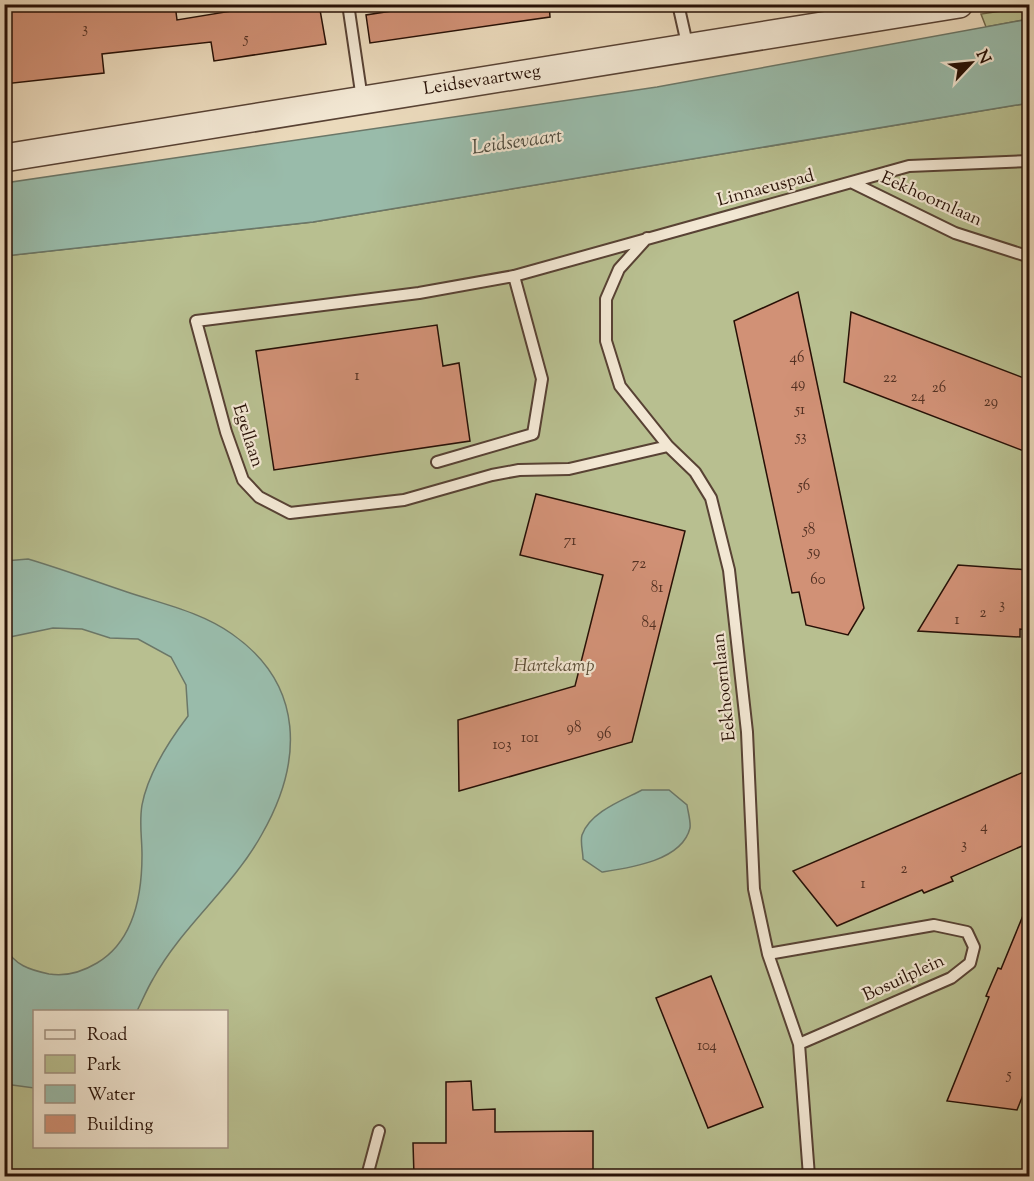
<svg xmlns="http://www.w3.org/2000/svg" width="1034" height="1181" font-family="'Sorts Mill Goudy',serif">
	<style>
		.green { fill: #b8bf90; stroke: #70684b; stroke-width: 1.5; fill-rule: evenodd }
		.water { fill: #9ba; stroke: #6b7768; stroke-width: 1.5 }
		.building { fill: #d19176; stroke: #271006; stroke-width: 1.5 }
		.lines { fill: none; stroke-linecap: round; stroke-linejoin: round }
		.service-casing { stroke: #584234; stroke-width: 14 }
		.tertiary-casing { stroke: #584234; stroke-width: 30 }
		.service { stroke: #f2e7d3; stroke-width: 10 }
		.tertiary { stroke: #f2e7d3; stroke-width: 27 }
		.labels { text-anchor: middle; dominant-baseline: central; stroke-width: 4.5; stroke-linejoin: round; paint-order: stroke }
		.number-label { font-size: 15px; fill: #523022 }
		.street-label { font-size: 18px; fill: #271006; stroke: #f2e7d3 }
		.park-label { font-size: 18px; font-style: italic; fill: #5a4d36; stroke: #f2e7d3 }
		.water-label { font-size: 20px; font-style: italic; fill: #4f4c3f; stroke: #f2e7d3 }
	</style>
	<rect width="100%" height="100%" fill="#ebdabc"/>
	<filter id="stains"><feTurbulence type="fractalNoise" baseFrequency=".00333" numOctaves="4"/><feColorMatrix values="0 0 0 0 .2 0 0 0 0 .09 0 0 0 0 .02 0 0 0 .5 -.17"/></filter>
	<radialGradient id="worn" r=".72"><stop offset=".6" stop-color="#630" stop-opacity="0"/><stop offset="1" stop-color="#630" stop-opacity=".3"/></radialGradient>
	<path class="green" d="M 1029,7 L 1029,19 L 986,27 L 981,14 Z
		M 1029,103 L 1029,1176 L 5,1176 L 4,256 L 313,222 ZM 34,1012 L 226,1012 L 226,1146 L 34,1146 Z"/>
	<path class="water" d="M 1029,19 L 1029,103 L 313,222 L 5,256 L 5,183 L 657,87 Z
		M 28,559 C 62,569 94,581 127,592 C 163,604 201,612 232,634 C 305,685 303,762 262,834 C 233,887 182,926 153,979 C 147,989 142,1001 137,1011 L 34,1012 L 34,1088 L 5,1084 L 5,947 C 14,965 30,970 49,974 C 67,977 82,972 97,963 C 134,941 142,895 142,855 C 142,837 139,823 142,805 C 148,773 169,741 188,716 L 186,685 L 171,657 L 138,639 L 110,638 L 82,629 L 53,628 L 5,638 L 5,561 Z
		M 642,790 L 669,790 L 687,805 C 688,812 691,822 690,828 C 682,861 629,868 602,872 L 583,859 C 583,852 580,841 582,835 C 590,812 623,800 642,790 Z"/>
	<path class="building" d="M 4,4 L 175,4 L 177,20 L 238,10 L 237,4 L 319,4 L 326,44 L 214,61 L 211,42 L 102,54 L 104,73 L 4,84 Z
		M 437,4 L 549,4 L 550,17 L 370,43 L 366,15 Z
		M 798,292 L 864,608 L 848,635 L 806,625 L 799,592 L 792,593 L 734,321 Z
		M 851,312 L 1029,380 L 1029,453 L 844,382 Z
		M 437,325 L 443,366 L 459,363 L 470,441 L 274,470 L 256,351 Z
		M 536,494 L 685,531 L 632,742 L 459,791 L 458,720 L 575,686 L 603,575 L 520,555 Z
		M 958,565 L 1029,570 L 1029,630 L 1020,629 L 1020,637 L 918,631 Z
		M 1026,771 L 1029,791 L 1029,843 L 951,877 L 953,881 L 924,893 L 922,890 L 837,926 L 793,871 Z
		M 1029,901 L 1029,1080 L 1017,1110 L 947,1101 L 989,997 L 986,996 L 998,968 L 1001,969 Z
		M 711,976 L 763,1107 L 708,1128 L 656,998 Z
		M 471,1081 L 473,1110 L 495,1109 L 495,1132 L 593,1131 L 593,1176 L 414,1176 L 413,1143 L 446,1143 L 446,1082 Z"/>
	<g class="lines">
		<defs>
			<path id="service" d="M 348,4 L 362,99
				M 678,4 L 688,48
				M 853,183 L 955,233 L 1030,257
				M 647,238 L 619,269 L 606,299 L 606,341 L 620,386 L 668,446 L 695,472 L 711,498 L 729,570 L 747,732 L 754,889 L 768,954 L 799,1044 L 809,1176
				M 668,446 L 569,469 L 519,470 L 492,475 L 404,500 L 290,513 L 259,497 L 243,480 L 226,432 L 196,321 L 419,293 L 514,276 L 909,166 L 1030,161
				M 437,462 L 533,434 L 542,379 L 514,276
				M 768,954 L 934,925 L 967,932 L 974,947 L 970,963 L 951,978 L 799,1044
				M 367,1176 L 379,1131"/>
			<path id="tertiary" d="M 4,158 L 959,4"/>
		</defs>
		<use href="#service" class="service-casing"/>
		<use href="#tertiary" class="tertiary-casing"/>
		<use href="#service" class="service"/>
		<use href="#tertiary" class="tertiary"/>
	</g>
	<g class="labels">
		<g class="number-label">
			<text x="85" y="29">3</text>
			<text x="246" y="39">5</text>
			<text x="797" y="358">46</text>
			<text x="357" y="376">1</text>
			<text x="890" y="378">22</text>
			<text x="798" y="384">49</text>
			<text x="939" y="388">26</text>
			<text x="918" y="397">24</text>
			<text x="991" y="402">29</text>
			<text x="800" y="410">51</text>
			<text x="801" y="437">53</text>
			<text x="804" y="486">56</text>
			<text x="809" y="530">58</text>
			<text x="570" y="541">71</text>
			<text x="814" y="552">59</text>
			<text x="639" y="564">72</text>
			<text x="818" y="580">60</text>
			<text x="657" y="588">81</text>
			<text x="1002" y="605">3</text>
			<text x="983" y="613">2</text>
			<text x="957" y="620">1</text>
			<text x="649" y="623">84</text>
			<text x="574" y="728">98</text>
			<text x="604" y="734">96</text>
			<text x="530" y="738">101</text>
			<text x="502" y="745">103</text>
			<text x="984" y="827">4</text>
			<text x="964" y="845">3</text>
			<text x="904" y="869">2</text>
			<text x="863" y="884">1</text>
			<text x="707" y="1046">104</text>
			<text x="1009" y="1075">5</text>
		</g>
		<g class="street-label">
			<text transform="translate(482 81) rotate(-9)">Leidsevaartweg</text>
			<text transform="translate(766 189) rotate(-15)">Linnaeuspad</text>
			<text transform="translate(931 200) rotate(24)">Eekhoornlaan</text>
			<text transform="translate(247 436) rotate(72)">Egellaan</text>
			<text transform="translate(725 687) rotate(-96)">Eekhoornlaan</text>
			<text transform="translate(904 979) rotate(-25)">Bosuilplein</text>
		</g>
		<g class="park-label">
			<text x="554" y="667">Hartekamp</text>
		</g>
		<g class="water-label">
			<text transform="translate(517 143) rotate(-8)">Leidsevaart</text>
		</g>
	</g>
	<rect width="1034" height="1181" fill="none" stroke="#ebdabc" stroke-width="24"/>
	<rect x="6" y="6" width="1022" height="1169" fill="none" stroke="#271006" stroke-width="3"/>
	<rect x="12" y="12" width="1010" height="1157" fill="none" stroke="#271006" stroke-width="1.5"/>
	<rect x="33" y="1010" width="195" height="138" fill="#f2e7d3" stroke="#a19181" stroke-width="1.5"/>
	<rect x="45" y="1030" width="30" height="9" fill="#f2e7d3" stroke="#a19181" stroke-width="1.5"/>
	<text x="87" y="1040" font-size="18" fill="#271006">Road</text>
	<rect x="45" y="1055" width="30" height="18" fill="#b8bf90" stroke="#a19181" stroke-width="1.5"/>
	<text x="87" y="1070" font-size="18" fill="#271006">Park</text>
	<rect x="45" y="1085" width="30" height="18" fill="#99bbaa" stroke="#a19181" stroke-width="1.5"/>
	<text x="87" y="1100" font-size="18" fill="#271006">Water</text>
	<rect x="45" y="1115" width="30" height="18" fill="#d19176" stroke="#a19181" stroke-width="1.5"/>
	<text x="87" y="1130" font-size="18" fill="#271006">Building</text>
	<g transform="translate(971 63) rotate(64)" stroke="#f2e7d3" stroke-width="4.5" paint-order="stroke">
	<path d="M0-4.5L10 22L0 15L-10 22Z" fill="#271006"/>
	<text y="-9" font-size="16" font-weight="bold" text-anchor="middle" fill="#271006">N</text>
	</g>
	<rect width="100%" height="100%" filter="url(#stains)"/>
	<rect width="100%" height="100%" fill="url(#worn)"/>
</svg>
